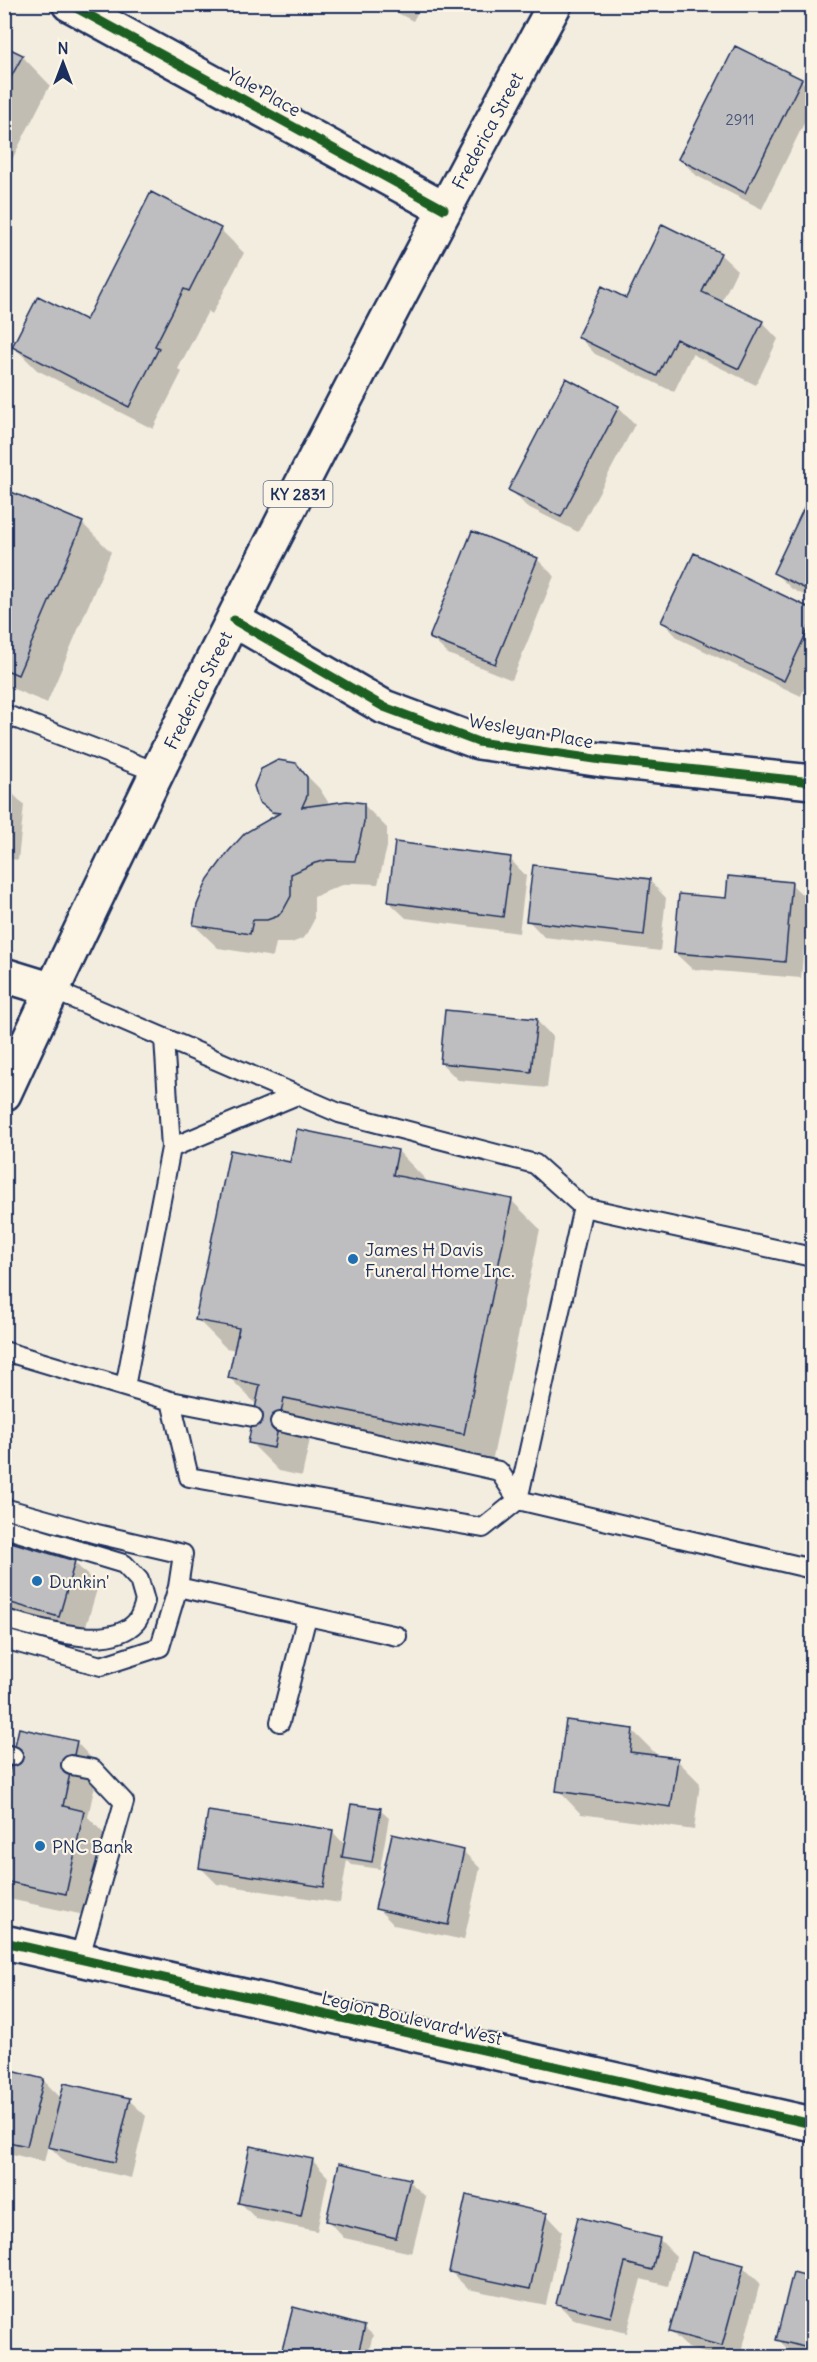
<svg xmlns="http://www.w3.org/2000/svg" width="817" height="2362" font-family="Delius,sans-serif">
	<style>
		.shadow { fill: #0003 }
		.building { fill: #bebec0; stroke: #1b2f5e; stroke-width: 1.5 }
		.lines { fill: none; stroke-linecap: round; stroke-linejoin: round }
		.lane-casing { stroke: #1b2f5e; stroke-width: 22 }
		.street-casing { stroke: #1b2f5e; stroke-width: 38 }
		.secondary-casing { stroke: #1b2f5e; stroke-width: 38 }
		.primary-casing { stroke: #1b2f5e; stroke-width: 38 }
		.lane { stroke: #fcf5e5; stroke-width: 18 }
		.street { stroke: #fcf5e5; stroke-width: 33 }
		.secondary { stroke: #fcf5e5; stroke-width: 33 }
		.primary { stroke: #fcf5e5; stroke-width: 33 }
		.cycleway-casing { stroke: #fcf5e5; stroke-width: 13 }
		.cycleway { stroke: #1b5e20; stroke-width: 9 }
		.poi-dot { fill: #1f6fb2; stroke: #fcf5e5; stroke-width: 2 }
		.labels { text-anchor: middle; dominant-baseline: central; stroke-width: 4.5; stroke-linejoin: round; paint-order: stroke }
		.number-label { font-size: 15px; fill: #445376 }
		.shield { fill: #fcf5e5; stroke: #5e6a86; stroke-width: 1.5 }
		.shield-label { font-size: 16px; font-weight: bold; fill: #1b2f5e }
		.street-label { font-size: 18px; fill: #1b2f5e; stroke: #fcf5e5 }
		.poi-label { font-size: 18px; fill: #1b2f5e; stroke: #fcf5e5; text-anchor: start }
	</style>
	<rect width="100%" height="100%" fill="#f3ede0"/>
	<filter id="ink" filterUnits="userSpaceOnUse"><feTurbulence type="fractalNoise" baseFrequency=".0167" numOctaves="2"/><feDisplacementMap in="SourceGraphic" scale="12" xChannelSelector="R" yChannelSelector="G"/><feConvolveMatrix kernelMatrix="1 2 1 2 8 2 1 2 1" color-interpolation-filters="sRGB"/></filter>
	<g filter="url(#ink)">
		<path class="shadow" d="M 380,4 L 422,4 L 413,21 Z
			M 4,48 L 22,56 L 50,85 L 4,175 Z
			M 801,80 L 812,92 L 812,107 L 762,209 L 697,176 L 680,159 Z
			M 220,229 L 244,253 L 212,314 L 208,311 L 178,369 L 182,372 L 153,429 L 37,370 L 14,347 L 86,322 Z
			M 720,254 L 737,270 L 721,303 L 762,322 L 778,339 L 756,385 L 692,354 L 674,392 L 595,354 L 579,337 L 627,300 Z
			M 618,407 L 635,424 L 578,532 L 526,506 L 510,489 Z
			M 4,490 L 82,523 L 111,552 L 47,703 L 4,685 Z
			M 812,494 L 812,599 L 792,589 L 775,573 Z
			M 695,555 L 812,611 L 812,672 L 801,696 L 679,639 L 663,622 Z
			M 537,559 L 554,576 L 512,680 L 448,654 L 431,638 Z
			M 295,764 L 319,788 L 330,805 L 363,804 L 387,828 L 387,847 L 378,884 L 353,883 L 339,886 L 314,897 L 314,920 L 307,933 L 302,939 L 291,943 L 276,943 L 273,957 L 218,948 L 194,925 L 276,817 L 260,801 Z
			M 4,785 L 24,805 L 18,860 L 4,858 Z
			M 510,859 L 526,876 L 519,933 L 406,918 L 389,902 Z
			M 650,881 L 666,898 L 660,951 L 544,937 L 528,920 Z
			M 791,884 L 808,900 L 801,978 L 692,969 L 675,953 L 727,900 Z
			M 536,1020 L 553,1037 L 547,1088 L 458,1080 L 441,1063 Z
			M 398,1151 L 426,1180 L 426,1183 L 511,1200 L 540,1229 L 492,1462 L 313,1425 L 302,1476 L 279,1471 L 250,1442 L 257,1405 L 230,1378 L 236,1350 L 226,1348 L 197,1319 L 291,1164 Z
			M 4,1542 L 74,1562 L 98,1586 L 82,1640 L 4,1617 Z
			M 633,1731 L 656,1754 L 656,1757 L 677,1760 L 700,1783 L 694,1830 L 581,1814 L 558,1790 Z
			M 76,1742 L 99,1766 L 88,1817 L 106,1836 L 89,1916 L 4,1898 L 4,1795 Z
			M 380,1810 L 389,1818 L 380,1869 L 352,1865 L 347,1860 L 340,1903 L 217,1884 L 201,1868 L 332,1831 L 345,1845 Z
			M 464,1852 L 480,1868 L 464,1940 L 394,1925 L 377,1908 Z
			M 4,2071 L 43,2080 L 61,2098 L 129,2100 L 146,2116 L 131,2178 L 66,2163 L 48,2145 L 44,2162 L 4,2152 Z
			M 312,2160 L 328,2177 L 317,2231 L 256,2219 L 240,2202 Z
			M 409,2181 L 426,2197 L 412,2253 L 344,2238 L 328,2221 Z
			M 546,2214 L 562,2231 L 546,2305 L 468,2289 L 451,2272 Z
			M 659,2239 L 676,2256 L 668,2286 L 641,2279 L 627,2333 L 574,2320 L 557,2303 Z
			M 4,2258 L 11,2264 L 4,2304 Z
			M 743,2267 L 760,2283 L 740,2358 L 722,2358 L 688,2348 L 671,2332 Z
			M 794,2274 L 812,2279 L 812,2358 L 794,2356 L 778,2339 Z
			M 364,2327 L 373,2335 L 367,2358 L 282,2358 Z"/>
		<path class="building" d="M 4,46 L 23,55 L 4,90 Z
			M 735,46 L 802,79 L 745,193 L 678,159 Z
			M 151,192 L 221,228 L 189,291 L 184,289 L 155,346 L 159,348 L 129,407 L 12,347 L 38,296 L 86,320 Z
			M 662,224 L 721,253 L 702,292 L 763,321 L 739,369 L 676,339 L 657,376 L 577,337 L 602,286 L 626,298 Z
			M 566,378 L 619,406 L 561,517 L 508,490 Z
			M 4,489 L 83,522 L 18,675 L 4,669 Z
			M 812,491 L 812,592 L 773,573 Z
			M 472,531 L 538,558 L 495,664 L 429,638 Z
			M 694,553 L 812,609 L 812,621 L 784,681 L 661,622 Z
			M 278,760 L 296,763 L 307,777 L 307,796 L 302,807 L 347,801 L 364,803 L 364,822 L 355,861 L 328,860 L 315,863 L 291,874 L 291,896 L 284,909 L 278,916 L 267,920 L 253,920 L 250,934 L 193,925 L 197,905 L 208,879 L 228,852 L 245,833 L 280,813 L 272,812 L 259,802 L 254,786 L 261,769 Z
			M 395,842 L 511,857 L 503,917 L 388,902 Z
			M 533,865 L 650,879 L 644,935 L 526,921 Z
			M 728,876 L 792,882 L 785,962 L 674,953 L 679,894 L 726,898 Z
			M 445,1010 L 537,1019 L 531,1072 L 440,1063 Z
			M 297,1129 L 398,1150 L 393,1175 L 512,1199 L 464,1434 L 284,1398 L 274,1448 L 248,1443 L 260,1385 L 228,1378 L 239,1328 L 195,1320 L 230,1150 L 290,1162 Z
			M 4,1540 L 75,1561 L 59,1617 L 4,1601 Z
			M 566,1720 L 633,1729 L 630,1752 L 678,1758 L 671,1807 L 556,1791 Z
			M 19,1728 L 77,1741 L 63,1806 L 84,1811 L 66,1894 L 4,1881 L 4,1794 Z
			M 351,1804 L 381,1808 L 372,1862 L 342,1857 Z
			M 208,1811 L 333,1830 L 324,1887 L 199,1868 Z
			M 392,1834 L 464,1850 L 448,1925 L 375,1909 Z
			M 4,2069 L 44,2079 L 27,2146 L 4,2141 Z
			M 64,2083 L 130,2098 L 115,2162 L 48,2147 Z
			M 250,2146 L 313,2159 L 301,2216 L 238,2203 Z
			M 339,2163 L 410,2179 L 396,2238 L 326,2221 Z
			M 466,2195 L 547,2213 L 530,2289 L 449,2272 Z
			M 578,2217 L 660,2238 L 652,2270 L 625,2263 L 611,2317 L 556,2304 Z
			M 692,2252 L 744,2265 L 722,2346 L 669,2332 Z
			M 793,2272 L 812,2277 L 812,2349 L 776,2340 Z
			M 293,2307 L 365,2326 L 357,2358 L 280,2358 Z"/>
		<g class="lines">
			<defs>
				<path id="lane" d="M 4,714 L 159,773
					M 53,990 L 339,1113 L 535,1164 L 583,1207
					M 164,1038 L 171,1148
					M 4,1351 L 171,1401 L 253,1417
					M 125,1387 L 171,1148 L 297,1095
					M 171,1401 L 189,1477 L 483,1528 L 518,1500 L 583,1207 L 812,1257
					M 280,1422 L 499,1471 L 518,1500 L 812,1569
					M 4,1508 L 97,1534 L 183,1554 L 178,1587 L 160,1647 L 101,1666 L 4,1639
					M 4,1528 L 124,1564 L 139,1580 L 145,1601 C 143,1608 141,1616 136,1622 C 108,1653 38,1627 4,1619
					M 178,1587 L 397,1636
					M 280,1722 L 307,1616
					M 4,1754 L 13,1756
					M 71,1765 L 93,1769 L 124,1802 L 79,1960"/>
				<path id="street" d="M 69,4 L 444,209
					M 234,620 L 384,707 L 478,742 L 602,760 L 812,782"/>
				<path id="secondary" d="M 4,975 L 53,990
					M 4,1942 L 812,2124"/>
				<g id="primary">
					<path id="s1" d="M 4,1094 C 174,725 361,362 555,4"/>
				</g>
			</defs>
			<use href="#lane" class="lane-casing"/>
			<use href="#street" class="street-casing"/>
			<use href="#secondary" class="secondary-casing"/>
			<use href="#primary" class="primary-casing"/>
			<use href="#lane" class="lane"/>
			<use href="#street" class="street"/>
			<use href="#secondary" class="secondary"/>
			<use href="#primary" class="primary"/>
			<defs>
				<path id="cycleway" d="M 69,4 L 444,209
					M 234,620 L 384,707 L 478,742 L 602,760 L 812,782
					M 4,1942 L 812,2124"/>
			</defs>
			<use href="#cycleway" class="cycleway-casing"/>
			<use href="#cycleway" class="cycleway"/>
		</g>
	</g>
	<g class="poi-dot">
		<circle cx="353" cy="1259" r="6"/>
		<circle cx="37" cy="1581" r="6"/>
		<circle cx="40" cy="1846" r="6"/>
	</g>
	<g class="labels">
		<g class="number-label">
			<text x="740" y="119">2911</text>
		</g>
		<rect class="shield" x="263.5" y="481" width="69" height="26" rx="4.5"/>
		<g class="shield-label">
			<text x="298" y="494">KY 2831</text>
		</g>
		<g class="street-label">
			<text transform="translate(264 92) rotate(29)">Yale Place</text>
			<text stroke="none"><textPath href="#s1" startOffset="1078">Frederica Street</textPath></text>
			<text stroke="none"><textPath href="#s1" startOffset="448">Frederica Street</textPath></text>
			<text transform="translate(531 731) rotate(10)">Wesleyan Place</text>
			<text transform="translate(412 2018) rotate(13)">Legion Boulevard West</text>
		</g>
		<g class="poi-label">
			<text x="365" y="1249">James H Davis<tspan x="365" dy="21">Funeral Home Inc.</tspan></text>
			<text x="49" y="1581">Dunkin'</text>
			<text x="52" y="1846">PNC Bank</text>
		</g>
	</g>
	<rect width="817" height="2362" fill="none" stroke="#fcf5e5" stroke-width="24"/>
	<rect x="12" y="12" width="793" height="2338" fill="none" stroke="#1b2f5e" stroke-width="2" filter="url(#ink)"/>
	<g transform="translate(63 63)" stroke="#fcf5e5" stroke-width="4.5" paint-order="stroke">
	<path d="M0-4.5L10 22L0 15L-10 22Z" fill="#1b2f5e"/>
	<text y="-9" font-size="16" font-weight="bold" text-anchor="middle" fill="#1b2f5e">N</text>
	</g>
</svg>
